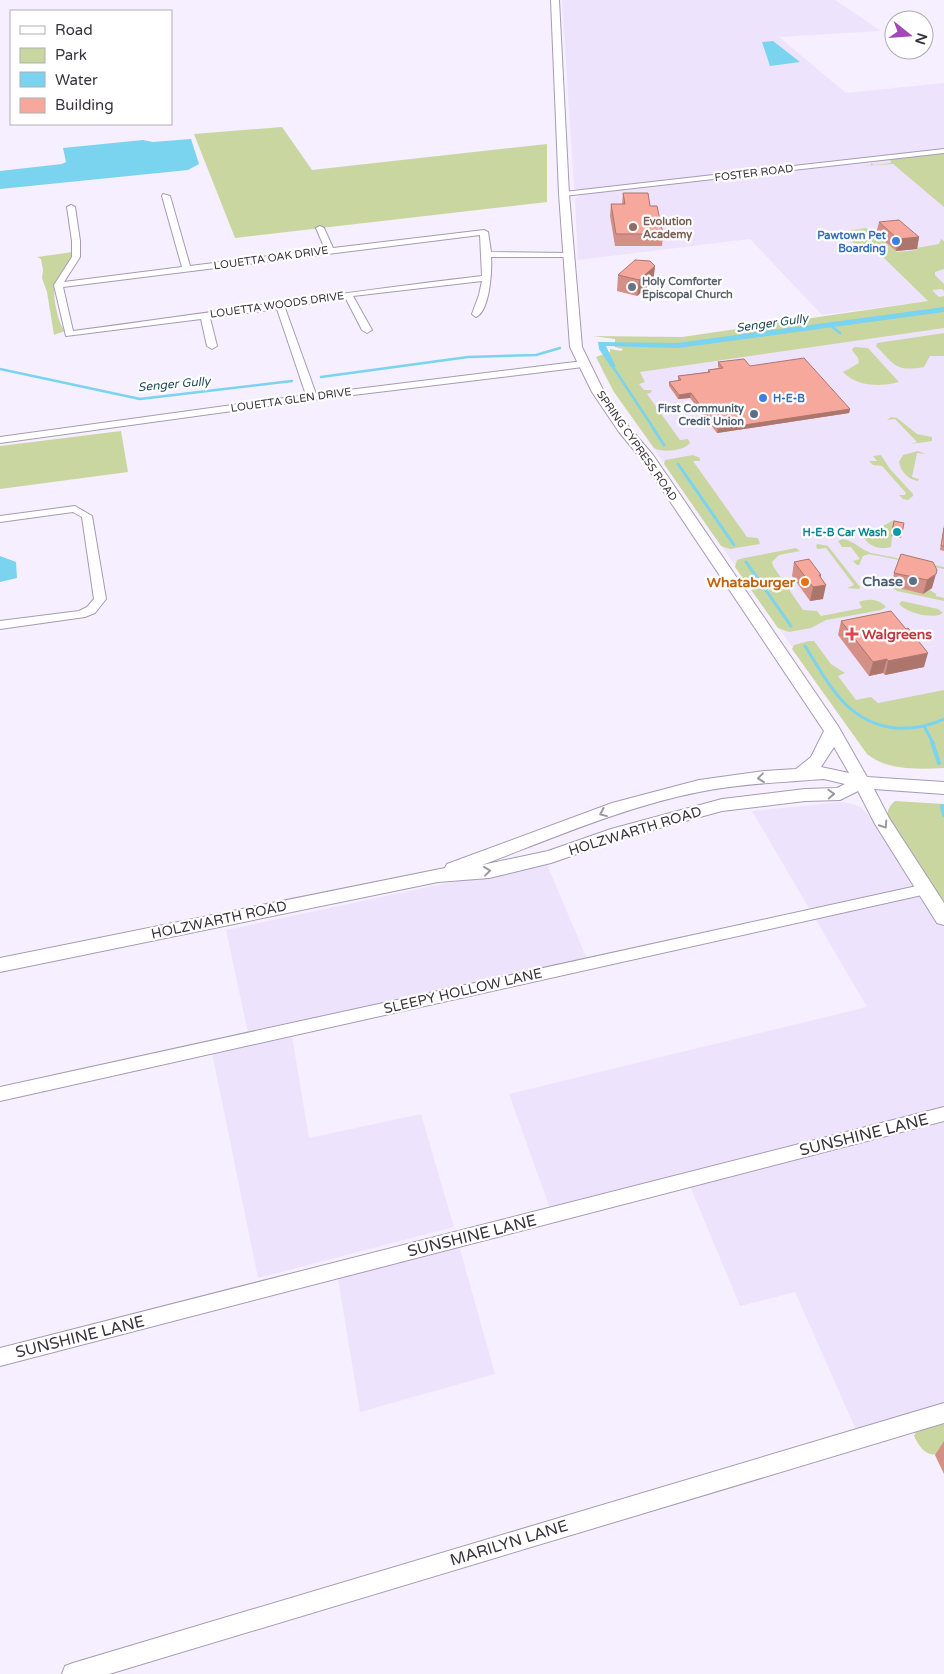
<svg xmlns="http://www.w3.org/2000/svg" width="944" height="1674" font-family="'Varela Round',sans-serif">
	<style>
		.built { fill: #eee3fd }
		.green { fill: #cad6a0 }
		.water { fill: #7ad3ef }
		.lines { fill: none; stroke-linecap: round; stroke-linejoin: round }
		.stream-far2 { stroke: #7ad3ef; stroke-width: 2.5 }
		.stream-far1 { stroke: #7ad3ef; stroke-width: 3 }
		.stream { stroke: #7ad3ef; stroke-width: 4 }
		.minor-casing { stroke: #a69bb3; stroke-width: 2 }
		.major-casing { stroke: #a69bb3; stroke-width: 2 }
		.minor { fill: #fff; fill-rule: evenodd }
		.major { fill: #fff; fill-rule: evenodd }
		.wall { fill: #d49086 }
		.shaded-wall { fill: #ac766d }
		.building { fill: #f6a89c; stroke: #ac766d }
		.oneway { stroke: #9c999e }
		.education-dot { fill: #8d6e63; stroke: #fff; stroke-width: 2 }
		.shop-dot { fill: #3f7fe0; stroke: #fff; stroke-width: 2 }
		.worship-dot { fill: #6b7280; stroke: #fff; stroke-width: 2 }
		.service-dot { fill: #5c6f8a; stroke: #fff; stroke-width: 2 }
		.culture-dot { fill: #0f9aa8; stroke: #fff; stroke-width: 2 }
		.food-dot { fill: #e8710a; stroke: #fff; stroke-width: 2 }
		.health-dot { fill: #e0444e; stroke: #fff; stroke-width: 2 }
		.labels { text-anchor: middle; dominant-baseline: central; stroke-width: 4.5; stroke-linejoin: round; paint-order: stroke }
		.far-street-label { font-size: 11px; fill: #38333d; stroke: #fff }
		.far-education-label { font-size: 11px; font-weight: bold; fill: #785e54; stroke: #fff; text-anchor: start }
		.far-shop-label { font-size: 11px; font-weight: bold; fill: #366cbe; stroke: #fff; text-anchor: end }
		.far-worship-label { font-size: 11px; font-weight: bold; fill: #5b616d; stroke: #fff; text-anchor: start }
		.far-service-label { font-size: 11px; font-weight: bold; fill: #4e5e75; stroke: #fff; text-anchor: end }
		.far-culture-label { font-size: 11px; font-weight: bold; fill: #0d838f; stroke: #fff; text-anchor: end }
		.far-water-label { font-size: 12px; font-style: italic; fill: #224b57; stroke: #fff }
		.service-label { font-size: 14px; font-weight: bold; fill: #4e5e75; stroke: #fff; text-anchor: end }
		.food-label { font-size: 14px; font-weight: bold; fill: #c56008; stroke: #fff; text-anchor: end }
		.health-label { font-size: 14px; font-weight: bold; fill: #be3a42; stroke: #fff; text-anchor: start }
		.street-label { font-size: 14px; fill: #38333d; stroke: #fff }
		.near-street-label { font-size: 16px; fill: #38333d; stroke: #fff }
	</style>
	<rect width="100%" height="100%" fill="#f6efff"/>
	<path class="built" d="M 562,0 L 835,0 L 881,31 L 779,37 L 846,93 L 944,83 L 944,150 L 583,190 L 576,189 L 574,188 Z
		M 944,153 L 944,299 L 822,315 L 750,239 L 578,260 L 575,199 L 583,194 Z
		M 944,320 L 944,768 L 895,767 L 884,765 L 867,754 L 614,392 L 601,369 Z
		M 842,802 L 853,804 L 862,808 L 883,834 L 944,927 L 944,1404 L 856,1430 L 795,1292 L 740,1306 L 690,1186 L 553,1217 L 509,1094 L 867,1007 L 752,811 Z
		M 546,862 L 587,959 L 248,1033 L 226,930 Z
		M 292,1036 L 309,1138 L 421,1114 L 454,1227 L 258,1278 L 212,1053 Z
		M 458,1242 L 495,1374 L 360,1412 L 337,1273 Z"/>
	<path class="green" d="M 282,127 L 312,170 L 547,144 L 547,202 L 235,238 L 194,134 Z
		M 944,153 L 944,207 L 893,164 L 863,166 L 871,165 L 871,163 L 874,165 L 891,163 L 890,159 Z
		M 866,228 L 872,234 L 876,234 L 897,252 L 917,250 L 916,248 L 939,244 L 941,239 L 944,241 L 944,269 L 935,272 L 935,275 L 944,284 L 944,291 L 942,289 L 932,290 L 939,297 L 944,296 L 944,328 L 640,372 L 645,382 L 639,384 L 644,390 L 651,390 L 652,392 L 647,394 L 680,440 L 688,439 L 690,443 C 684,451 662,453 654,448 L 614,392 L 596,357 L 610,352 L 610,349 L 621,351 L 623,349 L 615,347 L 615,339 L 593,336 L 682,337 L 928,301 L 881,255 L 859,248 L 841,232 Z
		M 73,252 C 70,264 59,272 55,284 C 52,294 58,324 65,331 L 54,335 L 47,292 L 42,278 L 43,270 L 41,259 L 37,257 Z
		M 944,333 L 944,356 L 930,356 L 924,367 C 895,372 895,365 876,346 L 877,343 Z
		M 854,347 L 868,348 L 899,382 C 881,387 857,387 843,372 L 859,363 L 858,358 L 852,350 Z
		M 891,417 L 897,418 L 917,434 L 932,437 L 932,441 L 911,444 L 917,442 L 895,419 L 887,420 Z
		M 121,431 L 128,472 L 0,489 L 0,446 Z
		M 918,451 L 926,454 L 917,453 L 912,477 L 919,479 L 918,481 C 909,480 900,471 899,462 L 903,455 Z
		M 693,455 L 700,458 L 700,461 L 693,461 L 747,537 L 758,538 L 760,544 L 730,549 L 721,546 L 664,464 L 665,460 Z
		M 881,455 L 890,469 L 913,494 L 913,496 L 908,500 L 903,499 L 899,495 L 905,495 L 906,493 L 882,466 L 873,465 L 869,461 L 877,461 L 873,456 Z
		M 894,520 L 897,522 L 896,526 L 893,526 L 891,547 C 881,550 870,547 864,538 L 866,535 Z
		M 843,539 C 854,541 860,549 871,553 L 944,567 L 944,569 L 869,554 L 863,556 L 859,565 L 857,565 L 853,561 L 860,559 L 851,547 L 842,547 L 838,541 Z
		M 818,544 L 828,546 L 860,587 L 859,589 L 847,588 L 854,585 L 826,548 L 817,549 L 816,545 Z
		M 796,548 L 800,551 L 779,555 L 772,562 L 773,566 L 803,610 L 817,611 L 821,616 L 862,608 L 859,602 C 869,598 879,599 886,607 L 881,610 L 826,620 L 811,628 L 789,632 L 778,628 L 735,567 L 737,560 L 744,558 Z
		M 891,586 L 924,594 L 925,591 L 930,590 L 936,594 L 936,596 L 944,598 L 944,601 L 897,591 Z
		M 902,601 L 938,609 L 943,613 C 934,620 906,613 899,604 Z
		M 809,641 L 814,641 L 831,664 L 845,673 L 838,676 L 856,700 L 871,697 L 878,703 L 944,690 L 944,768 C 918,769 889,771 867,754 L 792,649 L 794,645 Z
		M 895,801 L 944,804 L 944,902 L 892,826 C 887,815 885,810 895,801 Z
		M 944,1423 L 944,1453 C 927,1458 921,1450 914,1436 L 916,1432 Z"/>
	<path class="water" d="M 773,41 L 800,62 L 770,66 L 762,42 Z
		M 191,139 L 199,164 L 188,170 L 0,189 L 0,171 L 62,164 L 66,162 L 63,148 L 143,140 L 153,142 Z
		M 944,307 L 944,312 L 701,345 L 677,348 L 606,346 L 616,367 L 611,367 L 599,349 L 598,342 L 677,343 Z
		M 0,556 L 16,562 L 17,578 L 0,582 Z"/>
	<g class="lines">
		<path class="stream-far2" d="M 830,325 L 840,333
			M 611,364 L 654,429
			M 0,369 L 140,399 L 292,381
			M 321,377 L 468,357 L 536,355 L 560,348"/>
		<path class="stream-far1" d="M 653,428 L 664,445
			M 678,464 L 734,545
			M 746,562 L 791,626
			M 805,646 C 829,684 846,722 895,728 C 912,729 929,726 944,719
			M 924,726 L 933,743"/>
		<path class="stream" d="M 932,742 L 939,763
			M 942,806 L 944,815"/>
		<defs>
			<path id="minor" d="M 944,149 L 944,153 L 564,196 L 560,194 L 564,192 Z
				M 163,194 L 170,196 L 190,266 L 325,249 L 316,228 L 320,226 L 324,228 L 333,248 L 484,230 L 488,232 L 491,252 L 569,253 L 573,255 L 569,257 L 491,257 C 492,270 490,311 476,317 L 472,314 L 479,295 L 482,281 L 353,296 L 372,330 L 367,333 L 362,330 L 345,297 L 285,308 L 316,394 L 583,361 L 588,364 L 583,367 L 312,400 L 0,443 L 0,437 L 306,395 L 277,309 L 210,318 L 217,346 L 212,349 L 207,346 L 201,319 L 66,336 L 54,285 L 72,257 L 72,241 L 67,207 L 71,205 L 75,207 L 80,241 L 80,257 L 64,282 L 182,267 L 162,196 ZM 480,235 L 482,276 C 345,292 209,313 73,331 L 63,287 Z
				M 75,506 L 92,516 L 106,599 L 95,613 L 85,617 L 0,629 L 0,621 L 79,611 L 87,607 L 94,599 L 82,517 L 73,512 L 0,522 L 0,516 Z
				M 926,884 L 931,885 L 933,889 L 931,893 L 0,1101 L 0,1087 Z
				M 944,1107 L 944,1121 L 0,1366 L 0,1348 Z
				M 944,1403 L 944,1423 L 109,1674 L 62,1674 L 65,1666 L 73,1663 Z"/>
			<path id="major" d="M 551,0 L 559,0 L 569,194 L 582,347 L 604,392 L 628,426 L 653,455 L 778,638 L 838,726 L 867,777 L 944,782 L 944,794 L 874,789 L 889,818 L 944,903 L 944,925 L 937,923 L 875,824 L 858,791 L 840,800 L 805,801 L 722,811 L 623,838 L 551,863 L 489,878 L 438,882 L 0,972 L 0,958 L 445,868 L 447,864 L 612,803 L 699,780 L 764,771 L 796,769 L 811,757 L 824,731 L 643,461 L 619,432 L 592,392 L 570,347 L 559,194 ZM 834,747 L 849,773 L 821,767 ZM 824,779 L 845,784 L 837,788 L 805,789 L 722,799 L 611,829 L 548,851 L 482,865 C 553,838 624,807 699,792 C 740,784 782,782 824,779 Z"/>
		</defs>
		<use href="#minor" class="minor-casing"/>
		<use href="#major" class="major-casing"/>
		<use href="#minor" class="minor"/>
		<use href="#major" class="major"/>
	</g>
	<path class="wall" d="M 623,193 L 650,206 L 663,234 L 662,246 L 615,246 L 610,216 L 611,204 L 622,204 Z
		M 879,222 L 919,237 L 917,249 L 896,251 L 876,234 Z
		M 655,266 L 653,282 L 637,296 L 617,291 L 618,275 Z
		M 718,362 L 750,366 L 850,409 L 849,413 L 717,433 L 690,398 L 678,399 L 669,386 L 669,382 L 678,381 L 678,376 L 708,372 L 708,370 L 719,368 L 718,367 Z
		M 894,521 L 904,523 L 901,538 L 891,536 Z
		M 944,525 L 944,551 L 940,550 Z
		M 794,562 L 821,575 L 820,577 L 823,599 L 810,601 L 792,576 Z
		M 933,562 L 932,588 L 923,594 L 891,586 L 894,573 Z
		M 841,621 L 924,667 L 885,675 L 883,673 L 869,676 L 838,635 Z
		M 944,1441 L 944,1474 L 935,1455 Z"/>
	<path class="shaded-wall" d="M 919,237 L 917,249 L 896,251 L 898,239 Z
		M 655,266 L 653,282 L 637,296 L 639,280 Z
		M 691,393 L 690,398 L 678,399 L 679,395 Z
		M 850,409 L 849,413 L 717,433 L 718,429 Z
		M 936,574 L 932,588 L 923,594 L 927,580 Z
		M 819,575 L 821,575 L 818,586 L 826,585 L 823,599 L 810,601 L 813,587 Z
		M 928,653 L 924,667 L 885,675 L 888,661 Z
		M 887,659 L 883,673 L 869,676 L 873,662 Z"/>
	<path class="building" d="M 623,193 L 648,193 L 650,206 L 657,206 L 663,234 L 616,234 L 611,204 L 625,204 Z
		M 899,220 L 919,237 L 898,239 L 879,222 Z
		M 635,260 L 650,261 L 655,266 L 639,280 L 618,275 Z
		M 804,358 L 850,409 L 718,429 L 691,393 L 679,395 L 669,382 L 681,380 L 678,376 L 710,372 L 708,370 L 723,368 L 718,362 L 744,359 L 750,366 Z
		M 894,521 L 904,523 L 902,533 L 892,532 Z
		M 944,528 L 944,546 L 941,546 Z
		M 901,554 L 933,562 L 937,570 L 936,574 L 927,580 L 894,573 Z
		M 809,559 L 821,575 L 819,575 L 826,585 L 813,587 L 794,562 Z
		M 891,611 L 906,629 L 908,628 L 928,653 L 888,661 L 887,659 L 873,662 L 841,621 Z"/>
	<defs><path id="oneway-chevron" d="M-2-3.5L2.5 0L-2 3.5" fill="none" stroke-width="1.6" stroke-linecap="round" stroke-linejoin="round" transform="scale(1.25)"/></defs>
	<g class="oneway">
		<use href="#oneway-chevron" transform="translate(761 778) rotate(173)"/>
		<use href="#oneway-chevron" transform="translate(831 794) rotate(-2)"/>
		<use href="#oneway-chevron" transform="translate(603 813) rotate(158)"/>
		<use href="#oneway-chevron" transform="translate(884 825) rotate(57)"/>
		<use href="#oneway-chevron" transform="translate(487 871) rotate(-7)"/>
	</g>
	<circle class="education-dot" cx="633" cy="227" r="5"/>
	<g class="shop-dot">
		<circle cx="896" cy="241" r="5"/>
		<circle cx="763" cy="398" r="5"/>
	</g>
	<circle class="worship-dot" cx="632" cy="287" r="5"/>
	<g class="service-dot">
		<circle cx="754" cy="414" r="5"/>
		<circle cx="913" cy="581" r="5"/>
	</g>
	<circle class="culture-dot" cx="897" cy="532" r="5"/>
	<circle class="food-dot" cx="805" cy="582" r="5"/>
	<path class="health-dot" d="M849.5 626.5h5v5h5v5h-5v5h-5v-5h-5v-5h5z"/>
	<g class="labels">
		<g class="far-street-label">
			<text transform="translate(754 173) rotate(-7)">FOSTER ROAD</text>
			<text transform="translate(271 258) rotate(-8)">LOUETTA OAK DRIVE</text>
			<text transform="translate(277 305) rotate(-8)">LOUETTA WOODS DRIVE</text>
			<text transform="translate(291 400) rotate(-8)">LOUETTA GLEN DRIVE</text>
			<text transform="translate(637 446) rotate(55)">SPRING CYPRESS ROAD</text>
		</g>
		<g class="far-education-label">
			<text x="643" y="221">Evolution<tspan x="643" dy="13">Academy</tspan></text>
		</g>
		<g class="far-shop-label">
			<text x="886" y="235">Pawtown Pet<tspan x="886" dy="13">Boarding</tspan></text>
			<text x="773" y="398" text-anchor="start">H-E-B</text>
		</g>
		<g class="far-worship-label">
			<text x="642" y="281">Holy Comforter<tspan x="642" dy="13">Episcopal Church</tspan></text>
		</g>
		<g class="far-service-label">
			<text x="744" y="408">First Community<tspan x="744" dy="13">Credit Union</tspan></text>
		</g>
		<g class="far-culture-label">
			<text x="887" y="532">H-E-B Car Wash</text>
		</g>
		<g class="far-water-label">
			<text transform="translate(772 323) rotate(-8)">Senger Gully</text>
			<text transform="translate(174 384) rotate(-5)">Senger Gully</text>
		</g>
		<g class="service-label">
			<text x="903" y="581">Chase</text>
		</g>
		<g class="food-label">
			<text x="795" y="582">Whataburger</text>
		</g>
		<g class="health-label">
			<text x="862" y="634">Walgreens</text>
		</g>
		<g class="street-label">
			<text transform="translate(635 831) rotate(-17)">HOLZWARTH ROAD</text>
			<text transform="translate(219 920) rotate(-12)">HOLZWARTH ROAD</text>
			<text transform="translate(463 991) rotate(-13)">SLEEPY HOLLOW LANE</text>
		</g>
		<g class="near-street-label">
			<text transform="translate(864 1135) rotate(-14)">SUNSHINE LANE</text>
			<text transform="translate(472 1236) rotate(-14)">SUNSHINE LANE</text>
			<text transform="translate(80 1337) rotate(-14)">SUNSHINE LANE</text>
			<text transform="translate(509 1543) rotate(-17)">MARILYN LANE</text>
		</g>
	</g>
	<rect x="10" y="10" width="162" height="115" fill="#ffffff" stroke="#afadb1"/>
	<rect x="20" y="26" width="25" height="8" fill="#ffffff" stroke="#afadb1"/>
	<text x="55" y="35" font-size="15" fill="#38333d">Road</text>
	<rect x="20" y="48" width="25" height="15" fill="#cad6a0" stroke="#afadb1"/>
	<text x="55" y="60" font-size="15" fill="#38333d">Park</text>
	<rect x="20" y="72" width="25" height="15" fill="#7ad3ef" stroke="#afadb1"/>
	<text x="55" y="85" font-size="15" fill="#38333d">Water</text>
	<rect x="20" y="98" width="25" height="15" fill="#f6a89c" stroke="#afadb1"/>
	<text x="55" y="110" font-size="15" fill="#38333d">Building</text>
	<g transform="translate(909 35) rotate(107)"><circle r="24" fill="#ffffff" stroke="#afadb1"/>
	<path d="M0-4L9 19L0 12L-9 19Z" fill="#a349b5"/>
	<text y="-8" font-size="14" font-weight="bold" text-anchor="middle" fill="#38333d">N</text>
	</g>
</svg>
